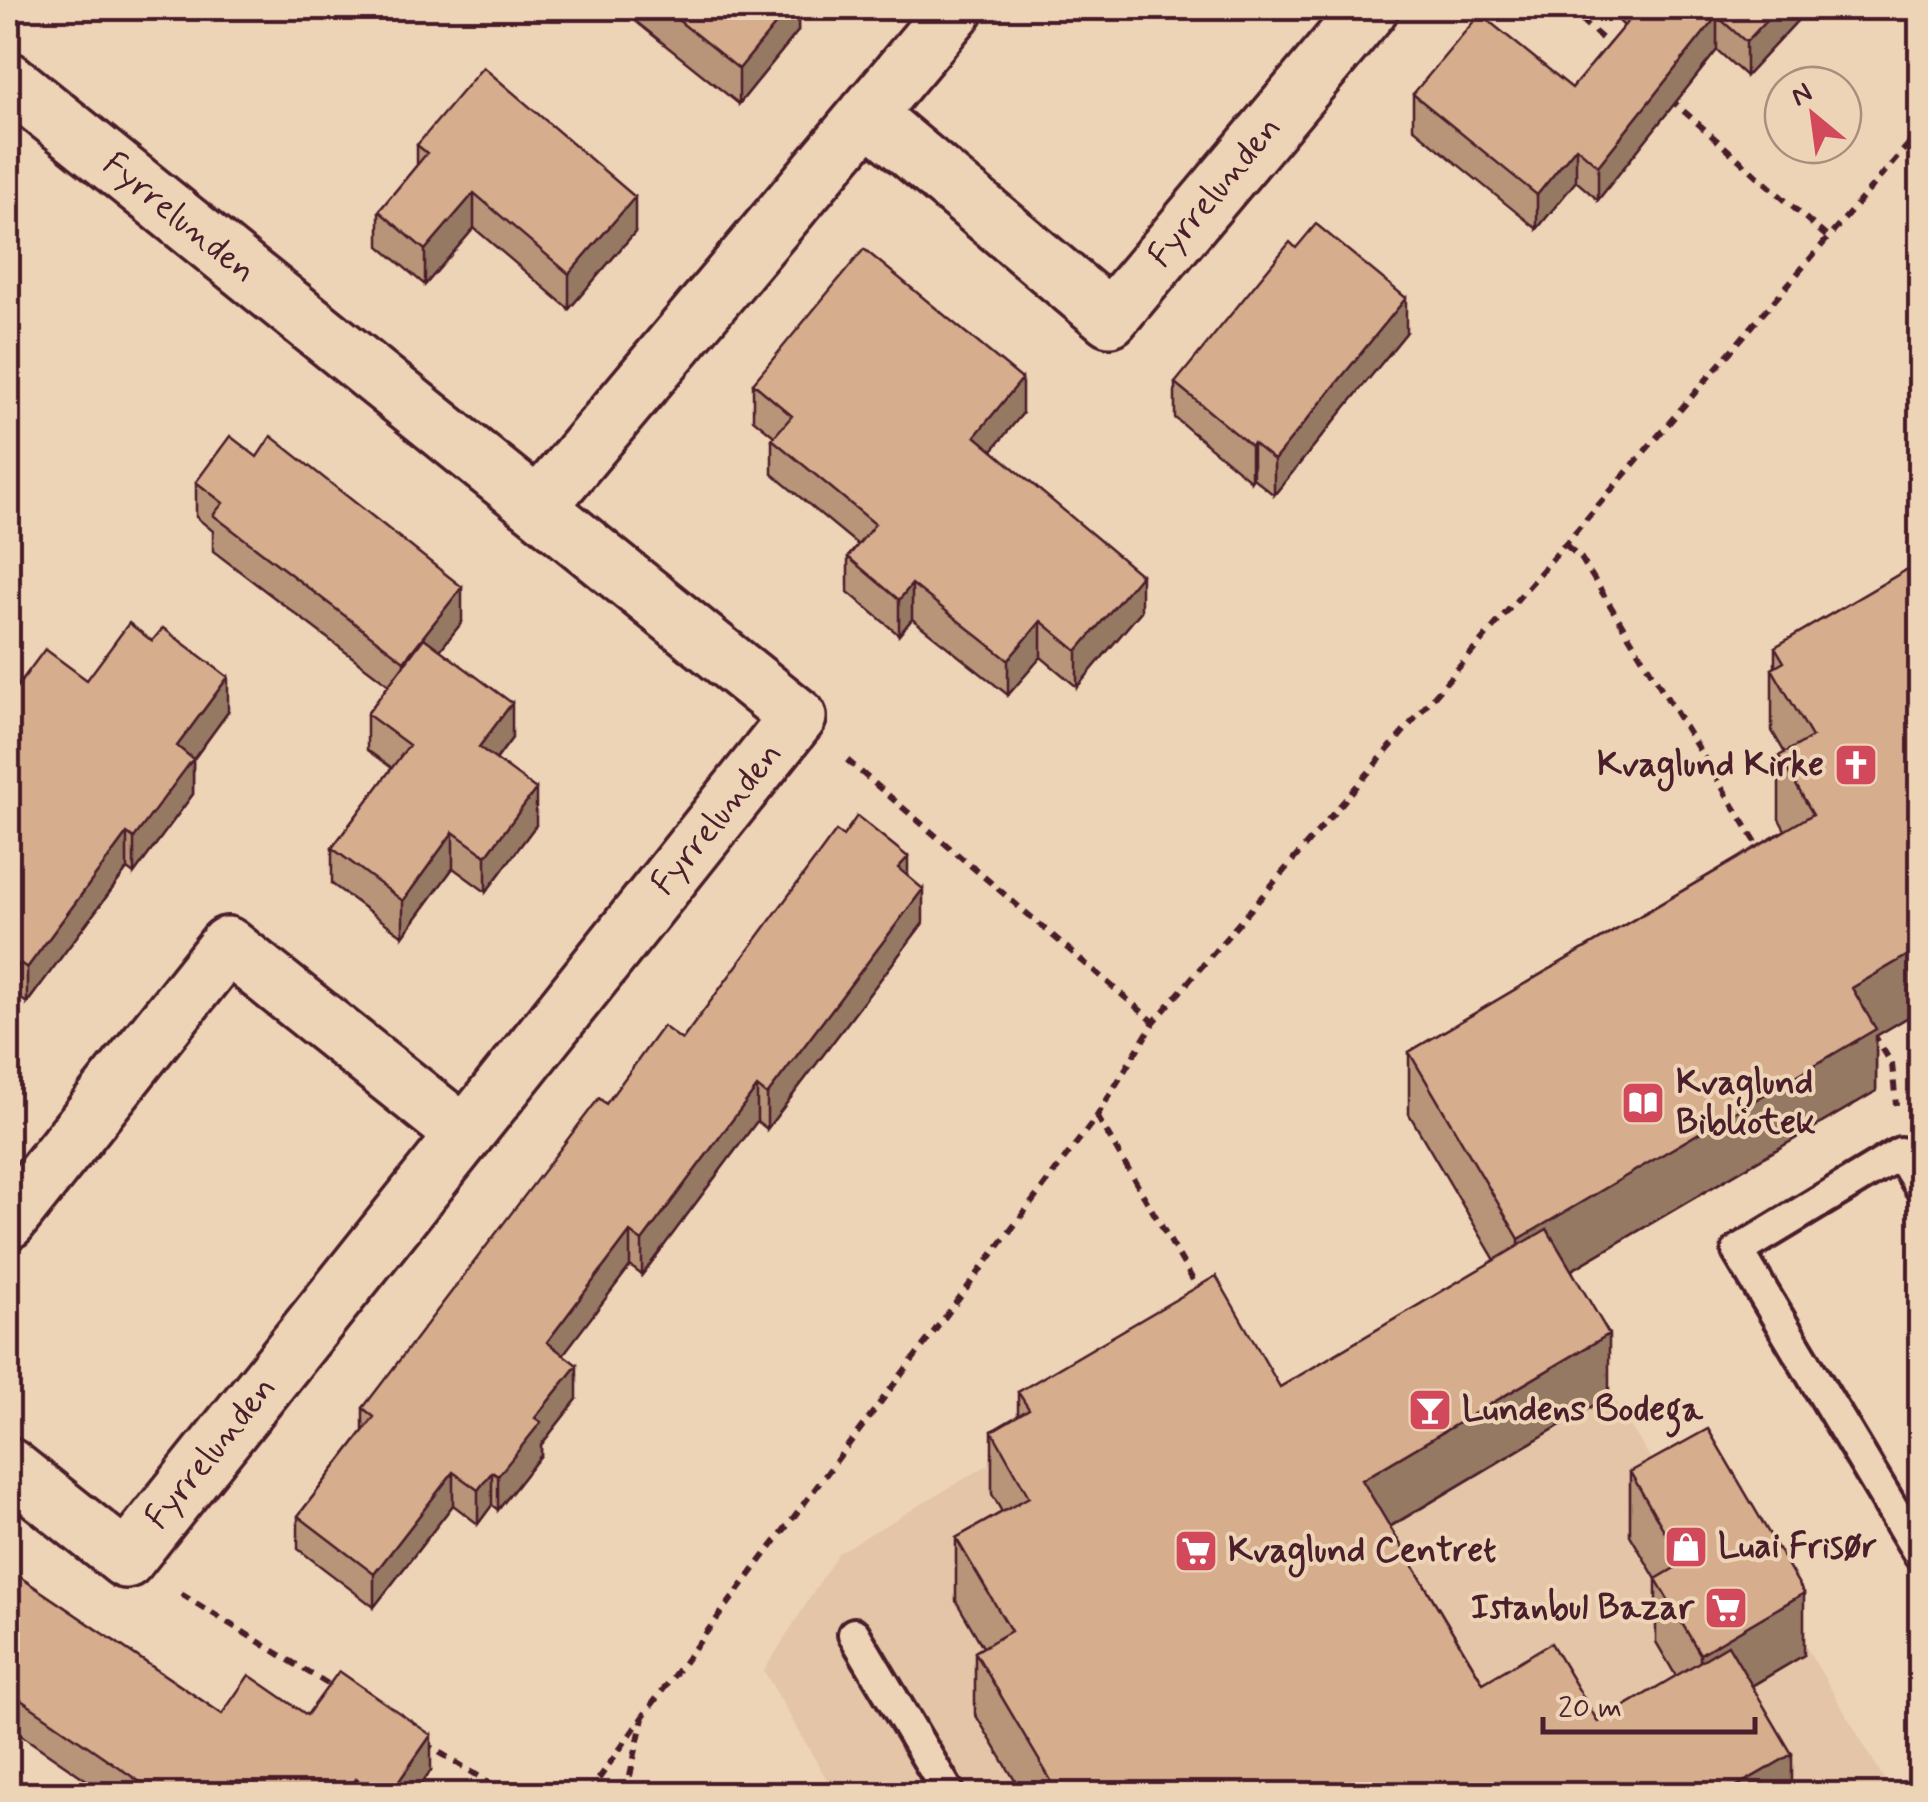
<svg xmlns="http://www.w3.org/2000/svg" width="1928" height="1802" font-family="Mynerve,sans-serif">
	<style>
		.built { fill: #e4c5a7 }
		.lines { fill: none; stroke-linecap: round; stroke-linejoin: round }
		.lane-casing { stroke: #4a1f2b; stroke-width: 38 }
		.street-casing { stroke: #4a1f2b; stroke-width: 62 }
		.path { stroke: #4a1f2b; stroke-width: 6; stroke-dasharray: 10 8; stroke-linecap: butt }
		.lane { stroke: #eed4b6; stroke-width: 30 }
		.street { stroke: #eed4b6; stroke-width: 55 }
		.wall { fill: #b89579; stroke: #4a1f2b; stroke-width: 2.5 }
		.shaded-wall { fill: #967963; stroke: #4a1f2b; stroke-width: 2.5 }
		.building { fill: #d6ad8d; stroke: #4a1f2b; stroke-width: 2.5 }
		.labels { text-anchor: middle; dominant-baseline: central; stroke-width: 8; stroke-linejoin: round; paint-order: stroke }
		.street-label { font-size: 35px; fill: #4a1f2b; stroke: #eed4b6 }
		.poi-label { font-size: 35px; font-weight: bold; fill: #4a1f2b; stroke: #eed4b6; text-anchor: start }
	</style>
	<rect width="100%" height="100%" fill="#eed4b6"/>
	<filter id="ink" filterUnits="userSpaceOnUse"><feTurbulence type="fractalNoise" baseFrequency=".01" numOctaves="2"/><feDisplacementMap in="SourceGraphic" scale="20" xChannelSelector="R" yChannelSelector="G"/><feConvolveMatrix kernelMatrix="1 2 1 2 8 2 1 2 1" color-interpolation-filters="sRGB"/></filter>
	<g filter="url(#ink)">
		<path class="built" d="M 1547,1290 L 1678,1503 L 1710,1484 L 1893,1794 L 835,1794 L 764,1671 L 838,1553 L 1226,1325 L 1293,1437 Z"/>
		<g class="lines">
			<defs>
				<path id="lane" d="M 1920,1186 L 1900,1153 L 1738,1251 L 1920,1555
					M 854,1634 L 949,1794"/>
				<path id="street" d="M 8,80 L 798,717 L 126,1560 L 8,1466
					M 867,114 L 1110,318 L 1370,8
					M 538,507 L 956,8
					M 8,1221 L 227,945 L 465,1135"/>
			</defs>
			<use href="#lane" class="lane-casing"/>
			<use href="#street" class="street-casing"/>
			<path class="path" d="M 1567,8 L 1612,47
				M 1670,99 L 1827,237
				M 1567,546 L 1581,558 L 1762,852
				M 847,760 L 1154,1022
				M 1873,1033 L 1892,1064 L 1896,1105
				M 1097,1116 L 1200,1292
				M 181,1594 L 336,1689
				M 424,1743 L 508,1794
				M 588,1794 L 644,1715 L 1097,1116 L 1154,1022 L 1920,131
				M 626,1794 L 643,1718"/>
			<use href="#lane" class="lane"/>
			<use href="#street" class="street"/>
		</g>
		<path class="wall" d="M 619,8 L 798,8 L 798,31 L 739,104 Z
			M 1619,8 L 1809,8 L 1746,76 L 1717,50 L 1598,200 L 1576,181 L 1537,229 L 1413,128 L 1413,94 L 1572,88 L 1624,26 L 1619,21 Z
			M 417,145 L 635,232 L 569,309 L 474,228 L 425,285 L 379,246 L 379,211 L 417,165 Z
			M 1406,333 L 1274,495 L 1253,478 L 1251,481 L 1175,418 L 1175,383 Z
			M 753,383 L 1022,414 L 992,450 L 1141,611 L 1077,687 L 1041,657 L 1008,695 L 912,619 L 899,635 L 848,592 L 848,557 L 858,545 L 772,474 L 772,439 L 774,436 L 753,419 Z
			M 196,482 L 462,622 L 440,650 L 512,738 L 496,760 L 536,825 L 486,892 L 453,868 L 403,936 L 332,884 L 332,848 L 392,768 L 367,750 L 367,714 L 389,685 L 213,551 L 213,531 L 196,517 Z
			M 1920,562 L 1920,1010 L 1876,1036 L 1876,1091 L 1572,1270 L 1609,1396 L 1390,1527 L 1483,1683 L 1598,1722 L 1676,1676 L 1656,1642 L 1656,1579 L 1630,1535 L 1630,1472 L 1804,1655 L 1752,1686 L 1792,1794 L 1023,1794 L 975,1714 L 975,1652 L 983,1647 L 956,1601 L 956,1538 L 1002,1512 L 992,1494 L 992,1431 L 1018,1416 L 1018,1392 L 1280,1387 L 1495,1260 L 1409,1114 L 1409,1052 L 1785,830 L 1779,819 L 1779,756 L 1785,753 L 1772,731 L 1772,669 L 1775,667 L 1775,647 Z
			M 87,680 L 228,712 L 193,760 L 193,794 L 134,874 L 127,869 L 27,1003 L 20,998 L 8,1015 Z
			M 843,836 L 908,876 L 923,923 L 767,1129 L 757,1121 L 642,1275 L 630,1266 L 563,1354 L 577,1399 L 541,1445 L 541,1455 L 498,1510 L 492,1505 L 478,1524 L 453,1505 L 374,1607 L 298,1549 L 298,1516 L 363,1431 L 363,1408 L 606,1104 L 682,1040 Z
			M 8,1569 L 222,1714 L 307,1715 L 431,1770 L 414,1794 L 107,1794 L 18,1733 Z"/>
		<path class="shaded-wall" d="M 789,8 L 798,8 L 798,31 L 739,104 L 739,69 Z
			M 1778,8 L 1809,8 L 1746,76 L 1746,42 Z
			M 1717,16 L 1717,50 L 1598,200 L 1598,166 Z
			M 1576,147 L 1576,181 L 1537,229 L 1537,195 Z
			M 474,193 L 474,228 L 425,285 L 425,250 Z
			M 635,197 L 635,232 L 569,309 L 569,274 Z
			M 16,235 L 16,271 L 8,282 L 8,246 Z
			M 1406,298 L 1406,333 L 1274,495 L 1274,460 Z
			M 1022,379 L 1022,414 L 975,471 L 975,436 Z
			M 1253,443 L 1253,478 L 1251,481 L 1251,446 Z
			M 1141,575 L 1141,611 L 1077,687 L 1077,651 Z
			M 912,584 L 912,619 L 899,635 L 899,600 Z
			M 462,587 L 462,622 L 404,696 L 404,661 Z
			M 1041,621 L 1041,657 L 1008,695 L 1008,660 Z
			M 228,677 L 228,712 L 193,760 L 193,794 L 134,874 L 134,838 L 177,746 Z
			M 512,703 L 512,738 L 479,782 L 479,747 Z
			M 536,789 L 536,825 L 486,892 L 486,856 Z
			M 453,832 L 453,868 L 403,936 L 403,901 Z
			M 127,833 L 127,869 L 27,1003 L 27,968 Z
			M 908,857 L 908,890 L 898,868 Z
			M 923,889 L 923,923 L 767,1129 L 767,1095 Z
			M 1920,948 L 1920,1010 L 1876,1036 L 1876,1091 L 1519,1301 L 1519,1239 L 1852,988 Z
			M 20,963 L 20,998 L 8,1015 L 8,980 Z
			M 757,1087 L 757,1121 L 642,1275 L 642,1241 Z
			M 630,1232 L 630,1266 L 547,1376 L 547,1342 Z
			M 1609,1334 L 1609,1396 L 1362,1543 L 1362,1480 Z
			M 577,1365 L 577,1399 L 541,1445 L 541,1455 L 498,1510 L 498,1476 L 535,1418 Z
			M 453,1472 L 453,1505 L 374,1607 L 374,1574 Z
			M 492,1472 L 492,1505 L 478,1524 L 478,1490 Z
			M 1804,1593 L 1804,1655 L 1700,1716 L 1700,1654 Z
			M 18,1698 L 18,1733 L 8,1748 L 8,1713 Z
			M 431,1735 L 431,1770 L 414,1794 L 390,1794 Z
			M 1792,1754 L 1792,1794 L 1723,1794 Z
			M 356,1779 L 356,1794 L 346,1794 Z"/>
		<path class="building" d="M 663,8 L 789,8 L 739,69 Z
			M 1639,8 L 1778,8 L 1746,42 L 1717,16 L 1598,166 L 1576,147 L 1537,195 L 1413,94 L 1480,14 L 1572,88 Z
			M 483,67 L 635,197 L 569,274 L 474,193 L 425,250 L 379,211 L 427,153 L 417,145 Z
			M 1316,224 L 1406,298 L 1274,460 L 1253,443 L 1251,446 L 1175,383 L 1290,242 L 1296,248 Z
			M 8,229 L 16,235 L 8,246 Z
			M 864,249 L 1022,379 L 975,436 L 1141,575 L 1077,651 L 1041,621 L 1008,660 L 912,584 L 899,600 L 848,557 L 875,524 L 772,439 L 792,416 L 753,383 Z
			M 230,436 L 257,457 L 271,436 L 462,587 L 404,661 L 213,515 L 223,503 L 196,482 Z
			M 1920,562 L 1920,948 L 1852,988 L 1876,1029 L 1519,1239 L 1409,1052 L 1813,814 L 1779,756 L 1812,737 L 1772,669 L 1784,662 L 1775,647 Z
			M 129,623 L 152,641 L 163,628 L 228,677 L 177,746 L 193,759 L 134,838 L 127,833 L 27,968 L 20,963 L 8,980 L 8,699 L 45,649 L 87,680 Z
			M 424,638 L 512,703 L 479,747 L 536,789 L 486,856 L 453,832 L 403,901 L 332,848 L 409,745 L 367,714 Z
			M 857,816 L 908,857 L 898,868 L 923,889 L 767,1095 L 757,1087 L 642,1241 L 630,1232 L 547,1342 L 577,1365 L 535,1418 L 541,1422 L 498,1476 L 492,1472 L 478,1490 L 453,1472 L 374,1574 L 298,1516 L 374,1417 L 363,1408 L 599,1098 L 606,1104 L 663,1026 L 682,1040 L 836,831 L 843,836 Z
			M 1547,1229 L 1609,1334 L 1362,1480 L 1483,1683 L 1551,1643 L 1598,1722 L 1728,1645 L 1792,1754 L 1723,1794 L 1059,1794 L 975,1652 L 1011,1631 L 956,1538 L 1029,1497 L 992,1431 L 1029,1409 L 1018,1392 L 1216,1276 L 1280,1387 Z
			M 1708,1429 L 1804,1593 L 1700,1654 L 1656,1579 L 1683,1563 L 1630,1472 Z
			M 8,1569 L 222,1714 L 249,1675 L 307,1715 L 339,1671 L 431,1735 L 390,1794 L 379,1794 L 356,1779 L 346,1794 L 154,1794 L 156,1793 L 18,1698 L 8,1713 Z"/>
	</g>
	<defs>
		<symbol id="church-square" viewBox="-11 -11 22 22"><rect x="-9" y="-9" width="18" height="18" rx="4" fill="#d1495b" stroke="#eed4b6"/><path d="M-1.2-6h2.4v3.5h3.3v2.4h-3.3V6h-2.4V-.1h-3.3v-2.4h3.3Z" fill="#fff"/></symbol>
		<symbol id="library-square" viewBox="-11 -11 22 22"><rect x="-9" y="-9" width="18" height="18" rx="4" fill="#d1495b" stroke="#eed4b6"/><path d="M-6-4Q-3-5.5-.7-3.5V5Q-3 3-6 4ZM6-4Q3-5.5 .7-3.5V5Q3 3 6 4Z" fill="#fff"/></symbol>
		<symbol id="bar-square" viewBox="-11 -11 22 22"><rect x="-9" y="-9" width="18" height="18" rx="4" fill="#d1495b" stroke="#eed4b6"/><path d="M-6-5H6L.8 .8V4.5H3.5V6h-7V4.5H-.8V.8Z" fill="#fff"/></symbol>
		<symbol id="shop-square" viewBox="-11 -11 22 22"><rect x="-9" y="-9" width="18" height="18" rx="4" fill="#d1495b" stroke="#eed4b6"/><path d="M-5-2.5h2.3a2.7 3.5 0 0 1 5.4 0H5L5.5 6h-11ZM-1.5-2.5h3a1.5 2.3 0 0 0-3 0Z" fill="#fff"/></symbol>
		<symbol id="supermarket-square" viewBox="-11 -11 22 22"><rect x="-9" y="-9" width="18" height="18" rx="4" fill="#d1495b" stroke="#eed4b6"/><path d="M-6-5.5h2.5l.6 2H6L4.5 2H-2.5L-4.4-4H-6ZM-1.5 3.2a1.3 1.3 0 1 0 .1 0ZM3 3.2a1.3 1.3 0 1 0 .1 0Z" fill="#fff"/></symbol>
	</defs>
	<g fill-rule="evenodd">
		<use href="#church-square" x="1831" y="740" width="50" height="50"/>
		<use href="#library-square" x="1618" y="1078" width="50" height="50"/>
		<use href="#bar-square" x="1405" y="1385" width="50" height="50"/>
		<use href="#shop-square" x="1661" y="1522" width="50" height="50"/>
		<use href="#supermarket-square" x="1171" y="1526" width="50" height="50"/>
		<use href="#supermarket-square" x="1701" y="1583" width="50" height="50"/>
	</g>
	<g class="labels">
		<g class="street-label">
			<text transform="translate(1215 192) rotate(-50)">Fyrrelunden</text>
			<text transform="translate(179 218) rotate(39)">Fyrrelunden</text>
			<text transform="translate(717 819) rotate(-51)">Fyrrelunden</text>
			<text transform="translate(211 1453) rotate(-51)">Fyrrelunden</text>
		</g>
		<g class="poi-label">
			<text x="1824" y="765" text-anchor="end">Kvaglund Kirke</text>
			<text x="1676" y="1083">Kvaglund<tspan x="1676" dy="40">Bibliotek</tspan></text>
			<text x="1462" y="1410">Lundens Bodega</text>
			<text x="1718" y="1547">Luai Frisør</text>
			<text x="1228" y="1551">Kvaglund Centret</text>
			<text x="1694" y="1608" text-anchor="end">Istanbul Bazar</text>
		</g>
	</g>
	<rect width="1928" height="1802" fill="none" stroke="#eed4b6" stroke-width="40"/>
	<rect x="20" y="20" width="1888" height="1762" fill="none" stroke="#4a1f2b" stroke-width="4" filter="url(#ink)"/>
	<g transform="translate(1813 115) rotate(331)"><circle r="48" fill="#eed4b6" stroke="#ac8c7e" stroke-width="2.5"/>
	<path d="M0-8L18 38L0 25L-18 38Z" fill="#d1495b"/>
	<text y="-15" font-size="28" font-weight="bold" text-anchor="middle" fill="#4a1f2b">N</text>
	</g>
	<path d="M1543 1717v15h212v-15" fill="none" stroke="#4a1f2b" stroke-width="5"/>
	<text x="1558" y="1717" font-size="30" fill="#4a1f2b" stroke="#eed4b6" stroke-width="8" paint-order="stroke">20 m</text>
</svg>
